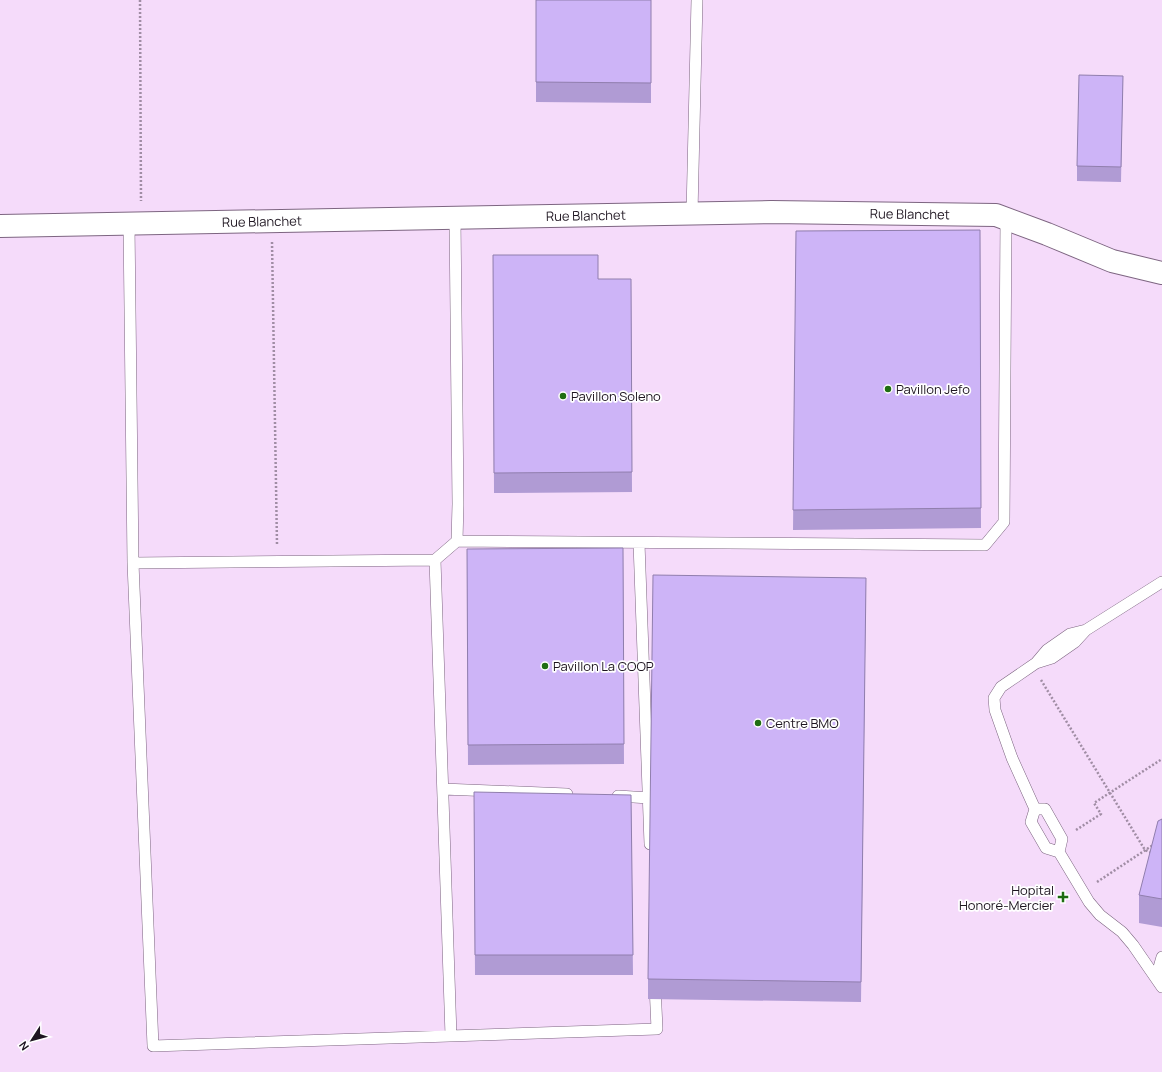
<svg xmlns="http://www.w3.org/2000/svg" width="1162" height="1072" font-family="Manrope,sans-serif">
	<style>
		.lines { fill: none; stroke-linecap: round; stroke-linejoin: round }
		.lane-casing { stroke: #7d6581; stroke-width: 12 }
		.street-casing { stroke: #7d6581; stroke-width: 24 }
		.path { stroke: #a08da4; stroke-width: 2.5; stroke-dasharray: 2 2; stroke-linecap: butt }
		.lane { stroke: #fff; stroke-width: 11 }
		.street { stroke: #fff; stroke-width: 22 }
		.wall { fill: #b09bd4 }
		.building { fill: #cdb4f7; stroke: #907ead }
		.poi-dot { fill: #1f6d12; stroke: #fff; stroke-width: 1.5 }
		.labels { text-anchor: middle; dominant-baseline: central; stroke-width: 3.5; stroke-linejoin: round; paint-order: stroke }
		.street-label { font-size: 13px; fill: #1e1520; stroke: #fff }
		.poi-label { font-size: 13px; fill: #1e1520; stroke: #fff; text-anchor: start }
	</style>
	<rect width="100%" height="100%" fill="#f5dbfa"/>
	<g class="lines">
		<defs>
			<path id="lane" d="M 692,213 L 697,0
				M 455,218 L 458,504 L 457,541
				M 129,224 L 133,563 L 435,560 L 457,541 L 985,545 L 1004,522 L 1006,218
				M 639,543 L 650,844
				M 435,560 L 451,1036
				M 133,563 L 153,1046 L 657,1029 L 655,985
				M 1036,663 L 1052,658 L 1075,642 L 1086,630 L 1162,582
				M 443,789 L 567,794
				M 618,796 L 649,798
				M 1035,809 L 1045,809 L 1062,839 L 1059,852 L 1089,902 L 1100,915 L 1122,932 L 1133,945 L 1162,987
				M 1059,852 L 1046,848 L 1031,822 L 1035,809 L 1012,758 L 995,710 L 994,698 L 1001,687 L 1036,663 L 1047,650 L 1070,634 L 1086,630
				M 1156,978 L 1162,957"/>
			<g id="street">
				<path id="s1" d="M 0,226 L 771,212 L 996,215 L 1047,234 L 1112,261 L 1162,273"/>
			</g>
		</defs>
		<use href="#lane" class="lane-casing"/>
		<use href="#street" class="street-casing"/>
		<path class="path" d="M 140,0 L 141,201
			M 272,242 L 277,545
			M 1041,680 L 1145,850 L 1152,853
			M 1076,830 L 1101,814 L 1094,803 L 1162,759
			M 1097,882 L 1153,845"/>
		<use href="#lane" class="lane"/>
		<use href="#street" class="street"/>
	</g>
	<path class="wall" d="M 536,0 L 651,0 L 651,103 L 536,102 Z
		M 1123,76 L 1121,182 L 1077,181 L 1077,166 Z
		M 980,230 L 981,528 L 793,530 L 796,231 Z
		M 493,255 L 598,279 L 631,279 L 632,492 L 494,493 Z
		M 623,548 L 624,764 L 468,765 L 467,549 Z
		M 866,578 L 861,1002 L 648,999 L 648,979 Z
		M 631,795 L 633,975 L 475,975 L 474,812 Z
		M 1162,819 L 1162,927 L 1139,923 L 1139,895 Z"/>
	<path class="building" d="M 536,0 L 651,0 L 651,83 L 536,82 Z
		M 1079,75 L 1123,76 L 1121,167 L 1077,166 Z
		M 980,230 L 981,508 L 793,510 L 796,231 Z
		M 493,255 L 598,255 L 598,279 L 631,279 L 632,472 L 494,473 Z
		M 623,548 L 624,744 L 468,745 L 467,549 Z
		M 653,575 L 866,578 L 861,982 L 648,979 Z
		M 474,792 L 631,795 L 633,955 L 475,955 Z
		M 1162,819 L 1162,899 L 1139,895 L 1158,821 Z"/>
	<g class="poi-dot">
		<circle cx="888" cy="389" r="4"/>
		<circle cx="563" cy="396" r="4"/>
		<circle cx="545" cy="666" r="4"/>
		<circle cx="758" cy="723" r="4"/>
		<path d="M1061 891h4v4h4v4h-4v4h-4v-4h-4v-4h4z"/>
	</g>
	<g class="labels">
		<g class="street-label">
			<text stroke="none"><textPath href="#s1" startOffset="910">Rue Blanchet</textPath></text>
			<text stroke="none"><textPath href="#s1" startOffset="586">Rue Blanchet</textPath></text>
			<text stroke="none"><textPath href="#s1" startOffset="262">Rue Blanchet</textPath></text>
		</g>
		<g class="poi-label">
			<text x="896" y="389">Pavillon Jefo</text>
			<text x="571" y="396">Pavillon Soleno</text>
			<text x="553" y="666">Pavillon La COOP</text>
			<text x="766" y="723">Centre BMO</text>
			<text x="1054" y="890" text-anchor="end">Hopital<tspan x="1054" dy="15">Honoré-Mercier</tspan></text>
		</g>
	</g>
	<g transform="translate(32 1040) rotate(234)" stroke="#ffffff" stroke-width="3" paint-order="stroke">
	<path d="M0-3L7 15L0 10L-7 15Z" fill="#1e1520"/>
	<text y="-6" font-size="11" font-weight="bold" text-anchor="middle" fill="#1e1520">N</text>
	</g>
</svg>
